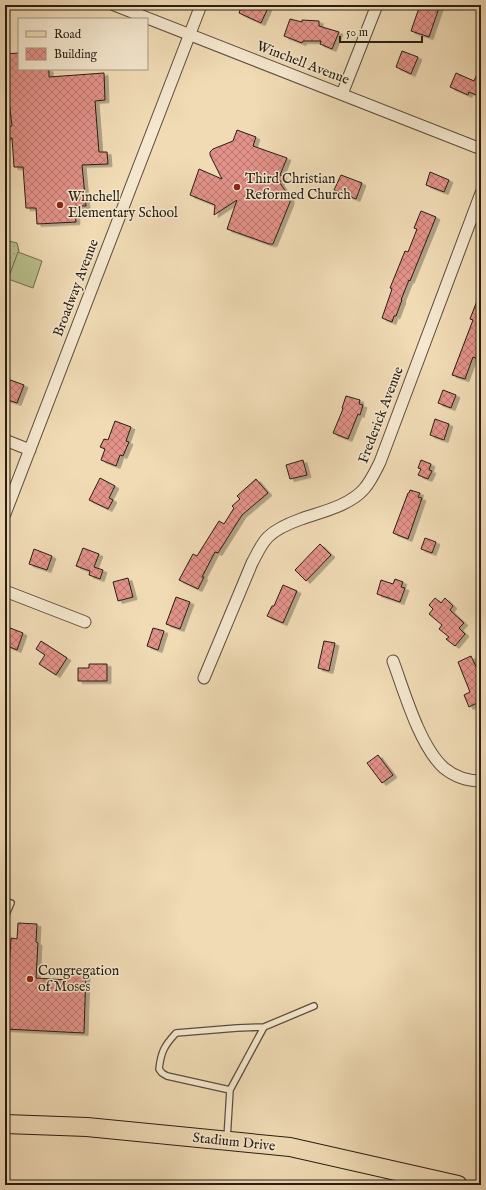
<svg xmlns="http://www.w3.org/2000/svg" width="486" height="1190" font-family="'IM FELL English',serif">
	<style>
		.grass { fill: url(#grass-dots); stroke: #716f50 }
		.garden { fill: #bac08d; stroke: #716f50 }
		.building { fill: url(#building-cross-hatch); stroke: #281e13; filter: url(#shadow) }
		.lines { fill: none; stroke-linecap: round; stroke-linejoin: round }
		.service-casing { stroke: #5a4d3c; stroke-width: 8 }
		.minor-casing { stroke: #5a4d3c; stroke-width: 13 }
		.primary-casing { stroke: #281e13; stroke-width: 20 }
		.service { stroke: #f5e8cf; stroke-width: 5.5 }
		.minor { stroke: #f5e8cf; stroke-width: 11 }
		.primary { stroke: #f0dbb5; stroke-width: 18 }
		.poi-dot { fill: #8f2418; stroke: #f5e8cf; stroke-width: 1.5 }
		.labels { text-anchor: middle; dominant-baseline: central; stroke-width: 3; stroke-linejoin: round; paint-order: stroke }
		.street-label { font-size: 14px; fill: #281e13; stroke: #f5e8cf }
		.poi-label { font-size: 14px; fill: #281e13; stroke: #f5e8cf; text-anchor: start }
	</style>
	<defs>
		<pattern id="grass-dots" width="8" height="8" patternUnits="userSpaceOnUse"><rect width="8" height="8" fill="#bac08d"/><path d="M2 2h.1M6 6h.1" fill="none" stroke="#a0a579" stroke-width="1.8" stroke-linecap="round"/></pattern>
		<pattern id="building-cross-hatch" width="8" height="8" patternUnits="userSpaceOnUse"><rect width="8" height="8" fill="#e39289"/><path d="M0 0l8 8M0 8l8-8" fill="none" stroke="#b8776f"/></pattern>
		<filter id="shadow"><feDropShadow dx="4" dy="2.5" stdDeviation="0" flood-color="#0004"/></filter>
	</defs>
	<rect width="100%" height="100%" fill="#f0dbb5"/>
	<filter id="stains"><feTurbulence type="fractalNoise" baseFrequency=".005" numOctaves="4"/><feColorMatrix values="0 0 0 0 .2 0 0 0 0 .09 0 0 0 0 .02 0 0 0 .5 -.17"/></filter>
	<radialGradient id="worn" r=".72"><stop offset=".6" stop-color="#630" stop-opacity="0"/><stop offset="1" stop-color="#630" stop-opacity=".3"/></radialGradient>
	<path class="grass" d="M 9,241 L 17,243 L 19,251 L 8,279 L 5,277 L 5,242 Z"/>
	<path class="garden" d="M 18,252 L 42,261 L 33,288 L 8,279 Z"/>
	<path class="building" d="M 242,5 L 260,5 L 268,8 L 261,23 L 239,13 Z
		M 420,5 L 440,5 L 429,37 L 411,31 Z
		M 290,19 L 302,22 L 302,20 L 319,21 L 319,26 L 339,32 L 332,49 L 320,44 L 321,41 L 303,41 L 302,43 L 284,36 Z
		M 402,51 L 418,57 L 411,74 L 396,67 Z
		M 19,53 L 19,69 L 49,69 L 49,77 L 104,73 L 105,100 L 95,101 L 99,152 L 107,152 L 108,164 L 82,165 L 86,206 L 75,206 L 76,222 L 37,224 L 36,208 L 26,208 L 23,167 L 14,167 L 12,138 L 5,138 L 5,127 L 12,126 L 8,92 L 5,93 L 5,54 Z
		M 481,65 L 481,97 L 469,92 L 468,95 L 450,87 L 456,73 L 474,81 Z
		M 237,130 L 256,137 L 253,146 L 287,158 L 280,175 L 283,176 L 280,183 L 290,198 L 290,202 L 273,244 L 269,244 L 227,229 L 237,200 L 214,215 L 215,205 L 190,195 L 199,169 L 222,179 L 210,155 L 210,152 L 213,149 L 233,141 Z
		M 430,172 L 449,180 L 444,192 L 426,185 Z
		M 341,175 L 362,183 L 356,199 L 334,190 Z
		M 421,211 L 436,217 L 410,281 L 409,280 L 401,300 L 402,300 L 396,316 L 394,316 L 392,322 L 382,318 L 392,289 L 390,288 L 405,251 L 408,252 L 417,229 L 414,228 Z
		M 480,293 L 481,350 L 478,359 L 473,357 L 465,379 L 452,375 L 473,320 L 470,319 Z
		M 5,378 L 24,385 L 17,403 L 5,399 Z
		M 443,390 L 456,395 L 451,408 L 438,403 Z
		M 346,396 L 360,400 L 359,404 L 363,405 L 360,415 L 358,414 L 348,439 L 333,433 L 343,409 L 342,408 Z
		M 435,419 L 449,424 L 444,440 L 430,435 Z
		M 115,421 L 131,427 L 126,441 L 129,442 L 123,456 L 120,455 L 116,466 L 101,460 L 105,449 L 100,447 L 104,439 L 108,440 Z
		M 303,460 L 307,475 L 290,479 L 286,465 Z
		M 421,460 L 431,464 L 429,470 L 432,471 L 428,479 L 418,475 L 421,469 L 418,468 Z
		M 100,478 L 115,486 L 109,498 L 113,500 L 108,509 L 89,500 Z
		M 256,479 L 268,493 L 242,515 L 218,553 L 215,552 L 202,577 L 204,577 L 198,589 L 179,580 L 193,554 L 197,556 L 219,521 L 224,524 L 234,508 L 232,506 L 240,499 L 237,496 Z
		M 410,490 L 420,493 L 418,497 L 422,498 L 408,539 L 393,533 L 408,493 L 409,493 Z
		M 425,538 L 436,542 L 432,553 L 421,549 Z
		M 320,544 L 331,555 L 306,581 L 295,570 Z
		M 83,548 L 99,554 L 94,567 L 103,570 L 100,579 L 89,575 L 90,571 L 76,566 Z
		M 34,549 L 52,556 L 47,570 L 29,564 Z
		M 128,578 L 133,597 L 118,601 L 113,582 Z
		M 395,579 L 403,582 L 401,587 L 405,588 L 400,602 L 377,594 L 381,580 L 393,584 Z
		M 283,585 L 297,591 L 283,623 L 267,616 L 272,606 L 274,606 Z
		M 176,597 L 190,602 L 180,629 L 166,624 Z
		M 435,598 L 441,603 L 445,598 L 453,606 L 450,610 L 464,623 L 459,628 L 465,634 L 455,646 L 446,639 L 449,637 L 439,629 L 442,625 L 429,614 L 433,609 L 429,605 Z
		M 5,626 L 23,633 L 17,650 L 5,645 Z
		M 153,628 L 164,631 L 158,650 L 147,646 Z
		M 41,641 L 67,658 L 56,675 L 39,664 L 45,655 L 36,649 Z
		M 324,641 L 335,643 L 329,671 L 318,668 Z
		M 471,656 L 479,673 L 481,672 L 481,701 L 469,707 L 464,695 L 470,692 L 458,662 Z
		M 89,664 L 107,664 L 107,681 L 78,681 L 78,668 L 89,668 Z
		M 378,755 L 393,775 L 382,783 L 367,763 Z
		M 18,923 L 37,924 L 36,942 L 38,943 L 36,978 L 68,980 L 68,970 L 86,971 L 84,1033 L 5,1029 L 5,987 L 8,987 L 11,938 L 17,939 Z"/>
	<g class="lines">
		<defs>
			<path id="service" d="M 5,917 L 11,903
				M 230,1090 L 167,1076 L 162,1073 L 159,1069 C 161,1052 164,1046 176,1033 L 237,1028 L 264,1027
				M 227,1139 L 230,1090 L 264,1027 L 314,1006"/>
			<path id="minor" d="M 114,5 L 481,149
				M 342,94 L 377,5
				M 5,440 L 30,450
				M 5,514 L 201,5
				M 5,591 L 85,622
				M 393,661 C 404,691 420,747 444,768 C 455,777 468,781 481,781
				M 204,678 L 252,563 C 257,554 261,544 268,537 C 276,529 290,523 301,519 C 321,512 349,506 364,489 C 371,481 375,472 380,462 L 481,193"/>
			<path id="primary" d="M 5,1124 L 87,1127 L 290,1147 L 458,1185"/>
		</defs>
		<use href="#service" class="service-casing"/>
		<use href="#minor" class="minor-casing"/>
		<use href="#primary" class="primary-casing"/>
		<use href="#service" class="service"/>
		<use href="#minor" class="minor"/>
		<use href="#primary" class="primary"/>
	</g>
	<g class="poi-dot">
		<circle cx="237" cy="187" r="4"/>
		<circle cx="60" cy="205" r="4"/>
		<circle cx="30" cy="979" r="4"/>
	</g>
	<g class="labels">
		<g class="street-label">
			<text transform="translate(303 63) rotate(21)">Winchell Avenue</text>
			<text transform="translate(76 288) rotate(-69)">Broadway Avenue</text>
			<text transform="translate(381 415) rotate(-69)">Frederick Avenue</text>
			<text transform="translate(234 1142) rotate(6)">Stadium Drive</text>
		</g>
		<g class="poi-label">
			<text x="245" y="179">Third Christian<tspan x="245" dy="16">Reformed Church</tspan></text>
			<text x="68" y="197">Winchell<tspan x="68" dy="16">Elementary School</tspan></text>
			<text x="38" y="971">Congregation<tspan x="38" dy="16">of Moses</tspan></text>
		</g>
	</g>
	<rect width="486" height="1190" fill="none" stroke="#f0dbb5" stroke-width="20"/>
	<rect x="6" y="6" width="474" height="1178" fill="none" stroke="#281e13" stroke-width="2"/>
	<rect x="10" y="10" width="466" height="1170" fill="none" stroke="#281e13"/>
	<rect x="18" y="18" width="130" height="52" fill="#f5e8cf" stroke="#a39784"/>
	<rect x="26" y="31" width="20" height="6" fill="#f0dbb5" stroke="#a39784"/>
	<text x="54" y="38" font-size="12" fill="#281e13">Road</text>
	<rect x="26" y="48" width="20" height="12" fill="url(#building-cross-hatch)" stroke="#a39784"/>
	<text x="54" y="58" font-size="12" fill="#281e13">Building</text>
	<path d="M340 36v6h82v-6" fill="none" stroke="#281e13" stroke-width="2"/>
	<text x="346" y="36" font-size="12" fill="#281e13" stroke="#f5e8cf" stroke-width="3" paint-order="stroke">50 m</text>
	<rect width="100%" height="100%" filter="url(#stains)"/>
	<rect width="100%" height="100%" fill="url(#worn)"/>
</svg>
